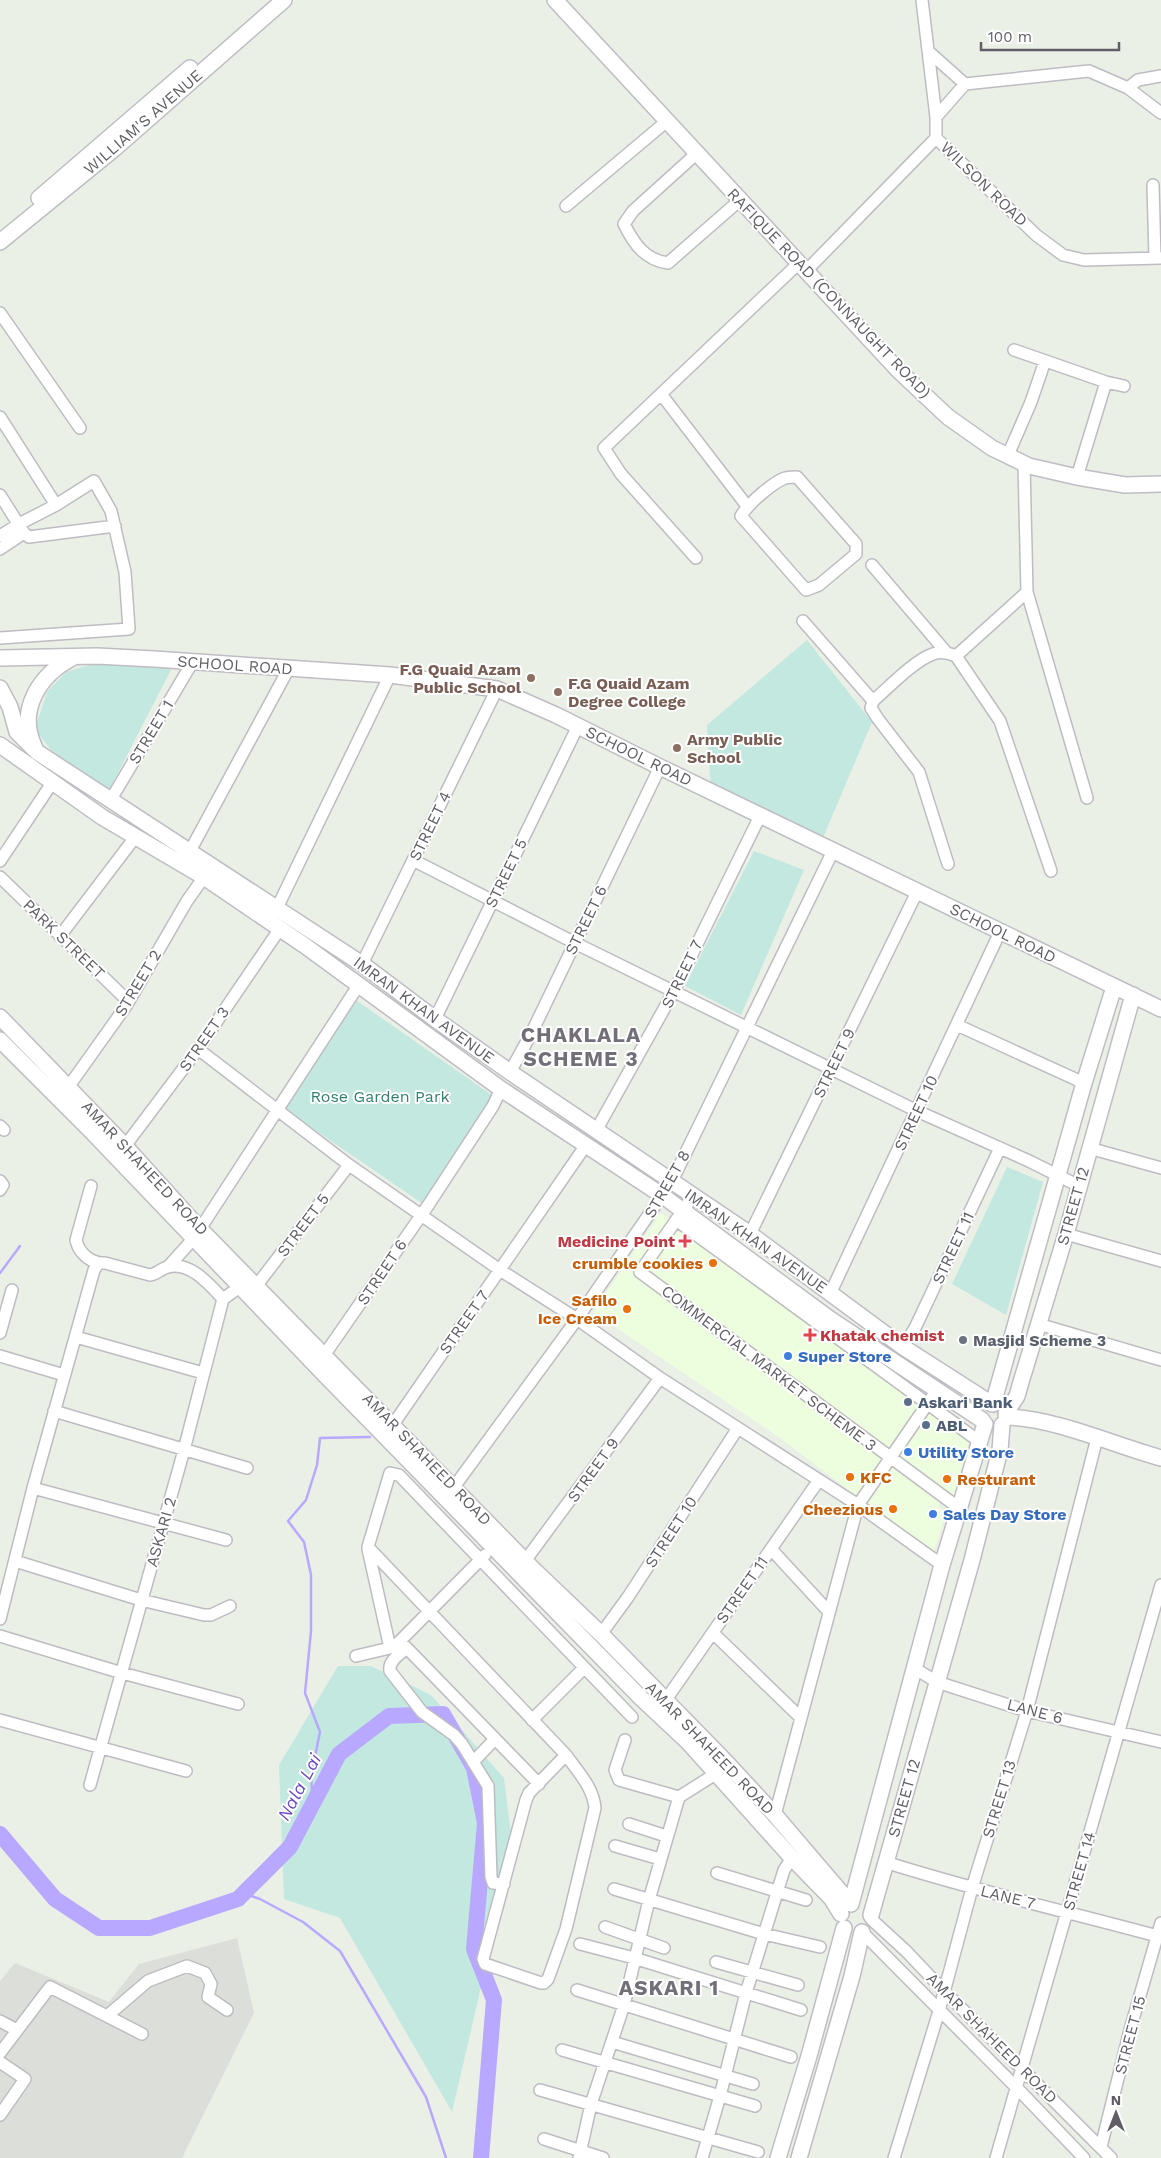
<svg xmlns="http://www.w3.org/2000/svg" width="1161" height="2158" font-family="'Work Sans',sans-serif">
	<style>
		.commercial { fill: #edfede }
		.industrial { fill: #dcdfd9 }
		.green { fill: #c3e8df }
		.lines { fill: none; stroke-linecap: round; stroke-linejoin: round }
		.stream { stroke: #b9a8ff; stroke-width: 2.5 }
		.river { stroke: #b9a8ff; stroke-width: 16 }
		.street-casing { stroke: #bebbc2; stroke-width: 14 }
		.secondary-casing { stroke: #bfbcc4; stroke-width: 18 }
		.street { stroke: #fff; stroke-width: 11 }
		.secondary { stroke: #fff; stroke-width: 15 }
		.education-dot { fill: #8d6e63; stroke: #fff; stroke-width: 2 }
		.health-dot { fill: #e0444e; stroke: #fff; stroke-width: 2 }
		.food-dot { fill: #e8710a; stroke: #fff; stroke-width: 2 }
		.worship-dot { fill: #6b7280; stroke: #fff; stroke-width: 2 }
		.shop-dot { fill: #3f7fe0; stroke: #fff; stroke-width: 2 }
		.service-dot { fill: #5c6f8a; stroke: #fff; stroke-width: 2 }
		.labels { text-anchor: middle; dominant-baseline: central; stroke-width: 4; stroke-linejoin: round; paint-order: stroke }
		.street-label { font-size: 16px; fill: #615e67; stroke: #fff }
		.education-label { font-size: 16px; font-weight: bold; fill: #785e54; stroke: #fff; text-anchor: start }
		.park-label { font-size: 16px; fill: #338171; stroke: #fff }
		.health-label { font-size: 16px; font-weight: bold; fill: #be3a42; stroke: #fff; text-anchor: end }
		.food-label { font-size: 16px; font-weight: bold; fill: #c56008; stroke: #fff; text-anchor: end }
		.worship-label { font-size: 16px; font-weight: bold; fill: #5b616d; stroke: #fff; text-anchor: start }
		.shop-label { font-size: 16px; font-weight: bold; fill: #366cbe; stroke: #fff; text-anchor: start }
		.service-label { font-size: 16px; font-weight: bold; fill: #4e5e75; stroke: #fff; text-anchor: start }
		.water-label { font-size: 18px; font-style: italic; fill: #6a48c5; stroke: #fff }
		.district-label { font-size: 21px; font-weight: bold; letter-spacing: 1px; fill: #726f79; stroke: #fff }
	</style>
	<rect width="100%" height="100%" fill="#ebf0e7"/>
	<path class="commercial" d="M 661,1213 L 972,1429 L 955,1497 L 944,1489 L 938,1507 L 946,1513 L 933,1554 L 780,1438 L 593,1312 Z"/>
	<path class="industrial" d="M 237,1938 L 254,2013 L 182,2158 L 0,2158 L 0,1981 L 15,1963 L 109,2002 L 139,1964 Z"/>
	<path class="green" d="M 807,640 L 872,722 L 820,845 L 711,792 L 707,725 Z
		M 115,657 L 173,666 L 107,794 L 51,750 L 35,729 L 47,692 L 66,672 Z
		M 754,851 L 804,870 L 741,1015 L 685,986 Z
		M 353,998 L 499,1100 L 426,1206 L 283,1108 Z
		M 1007,1167 L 1043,1182 L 1006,1315 L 952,1284 Z
		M 338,1666 L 371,1666 L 431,1695 L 504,1778 L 513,1850 L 452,2112 L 340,1918 L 284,1899 L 279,1765 Z"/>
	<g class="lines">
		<path class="stream" d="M 0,1273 L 20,1246
			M 313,1803 L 311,1776 L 320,1732 L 305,1693 L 311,1631 L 311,1575 L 304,1542 L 288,1521 L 306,1500 L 317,1465 L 320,1438 L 370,1437
			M 243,1893 L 260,1899 L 303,1922 L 340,1951 L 426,2097 L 446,2158"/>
		<path class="river" d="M 0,1834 L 55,1899 L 99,1928 L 150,1928 L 238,1899 L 290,1847 L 339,1754 L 389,1716 L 443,1714 L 474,1768 L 485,1823 L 474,1949 L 494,2000 L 481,2158"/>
		<defs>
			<path id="street" d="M 922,0 L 936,117 L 936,138 L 1036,235 L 1063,255 L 1084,260 L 1161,258
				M 928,51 L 965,84
				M 1128,88 L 1138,80 L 1161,76
				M 936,117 L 965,84 L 1089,71 L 1128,88 L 1161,113
				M 696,154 L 633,211 L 624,224 C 634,244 645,260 668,263 L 740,200
				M 1153,185 L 1155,258
				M 566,206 L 667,121
				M 806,271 L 936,138
				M 0,313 L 80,428
				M 1014,350 L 1106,382 L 1124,386
				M 661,394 L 747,506
				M 0,417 L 56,505
				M 1008,455 L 1031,402 L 1045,361
				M 1024,464 L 1027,592 L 1087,798
				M 797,477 L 856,544 L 856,554 L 819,585 L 806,590 L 741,516 C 748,504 772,483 785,478 C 789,477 794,477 797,477 Z
				M 1077,477 L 1106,382
				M 0,495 L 24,533 L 29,537 L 115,526
				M 0,536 L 19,524 L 56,505 L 94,481 L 111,511 L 125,572 L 129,629 L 0,638
				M 0,549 L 24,533
				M 696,558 L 621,474 L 604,448 L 799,263
				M 872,565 L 946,652
				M 803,621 L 873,701
				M 956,656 L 1027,592
				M 110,801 L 192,663
				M 190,851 L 289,668
				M 413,860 L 575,943 L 917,1111 L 1029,1161 L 1079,1186
				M 0,861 L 52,783
				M 948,864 L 919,772 L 878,719 L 871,708 L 873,701 C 888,688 915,660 933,654 C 941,651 949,653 956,656 L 1000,721 L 1051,871
				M 0,877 L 128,1001
				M 277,908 L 390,675
				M 60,936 L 136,836
				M 362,964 L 497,689
				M 435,1019 L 578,726
				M 957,1025 L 1084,1083
				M 198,1049 L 349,1165 L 500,1270 L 577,1319 L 660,1378 L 858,1505 L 942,1565
				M 510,1072 L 531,1034 L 660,767
				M 69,1086 L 126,1006 L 187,901 L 204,877
				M 0,1126 L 4,1130
				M 597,1129 L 674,991 L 760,816
				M 125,1146 L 198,1049 L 279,930
				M 1089,1148 L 1161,1168
				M 0,1181 L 3,1185 L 0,1190
				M 91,1186 L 76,1240 C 79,1254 92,1264 105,1263 L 150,1275 C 157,1274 162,1268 168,1267 C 190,1261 210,1285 223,1299
				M 693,1196 L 640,1272 L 959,1508
				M 676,1220 L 980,1442
				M 200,1229 L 358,986
				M 750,1234 L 917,892
				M 1066,1234 L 1161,1261
				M 168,1267 L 194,1238
				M 257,1285 L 349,1165
				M 830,1294 L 1000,932
				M 1038,1324 L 1161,1360
				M 0,1333 L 12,1290
				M 76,1337 L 203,1373
				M 903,1347 L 915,1328 L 1000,1148
				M 325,1354 L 429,1204 L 493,1106 L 501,1089
				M 0,1356 L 64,1375
				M 54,1411 L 247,1468
				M 392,1426 L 586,1145
				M 454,1487 L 577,1319 L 672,1181 L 833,851
				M 33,1488 L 226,1540
				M 368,1549 L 390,1648
				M 771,1549 L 829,1612
				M 15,1561 L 141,1600 L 204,1615 L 211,1615 L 230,1606
				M 525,1561 L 660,1378
				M 0,1619 L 33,1488 L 94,1270 L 98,1264
				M 713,1633 L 801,1718
				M 601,1634 L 628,1597 L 738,1428
				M 0,1636 L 122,1673 L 238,1704
				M 400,1641 L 539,1784
				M 407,1648 C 400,1654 388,1661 390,1671 L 422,1712 L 454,1735 L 462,1744 L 488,1786 L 491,1877 L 493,1883 L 504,1884
				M 356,1656 L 390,1648 L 398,1643 L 485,1555
				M 914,1668 L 937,1682 L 1027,1711 L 1161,1742
				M 665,1701 L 819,1480
				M 0,1720 L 186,1771
				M 532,1720 L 584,1668
				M 625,1740 L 615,1770 L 619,1780 L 679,1797
				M 566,1755 L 529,1793 L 526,1800 L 483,1959 L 485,1964 L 541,1983 L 544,1983 L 548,1979 L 566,1929 L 595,1808 C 593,1787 578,1772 566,1755 L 368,1547 L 390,1473 L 399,1475 L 632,1717
				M 473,1762 L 495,1739
				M 90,1785 L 184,1450 L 223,1299 L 241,1286
				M 775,1815 L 858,1505 L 937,1390
				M 629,1824 L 666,1836
				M 615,1846 L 660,1859
				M 885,1862 C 976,1891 1069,1912 1161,1937
				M 717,1873 L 806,1900
				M 614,1889 L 764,1934 L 820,1947
				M 871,1919 L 906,1951 L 944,1991 L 1111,2158
				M 605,1927 L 664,1948
				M 862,1932 L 1016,2087 L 1084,2158
				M 580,1944 L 634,1958 L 801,2010
				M 716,1962 L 798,1985
				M 577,1990 L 791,2057
				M 107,2016 L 148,1981 L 187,1966 L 205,1973 L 211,1984 L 208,1997 L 227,2010
				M 0,2021 L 17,2030
				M 612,2042 L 753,2084
				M 562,2050 L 755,2106
				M 0,2053 L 50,1987 L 142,2034
				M 0,2062 L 25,2079 L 0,2115
				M 540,2090 L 758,2152
				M 544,2139 L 603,2158
				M 1101,2147 L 1130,2030 L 1161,1923
				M 579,2158 L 591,2104 L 624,2005 L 649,1900 L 679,1797 L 717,1773
				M 702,2158 L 720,2096 L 746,1993 L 784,1870 L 792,1858
				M 894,2158 L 939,2011 L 972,1888 L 1027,1711 L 1097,1438
				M 996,2158 L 1161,1585"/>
			<path id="secondary" d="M 555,0 L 898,370 L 948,417 L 992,448 L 1029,466 L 1077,477 L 1125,485 L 1161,484
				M 39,198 L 190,68
				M 0,242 L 114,149 L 284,0
				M 0,658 L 97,656 L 154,659 L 390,675 L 497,689 L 556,715 L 660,767 L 1161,1009
				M 0,688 L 10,707 L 17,732 L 37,752 L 362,964 L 435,1019 L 510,1072 L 750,1234 L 903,1347 L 992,1404
				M 0,745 L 102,817 L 204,877 L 304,945 L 501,1089 L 663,1196 L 830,1319 L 982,1420
				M 35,748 C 16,710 40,674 74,657
				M 0,1017 L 125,1146 L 200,1229 L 533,1569 L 601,1634 L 727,1763 L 775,1815 L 851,1904
				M 0,1040 L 92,1132 L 325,1375 L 641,1698 L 688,1742 L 792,1858 L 831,1898 L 841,1914
				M 993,1404 L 1084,1083 L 1114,987
				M 1006,1413 L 1017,1396 L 1021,1382 L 1066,1234 L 1133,995
				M 1006,1417 C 1054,1418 1114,1445 1161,1458
				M 851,1904 L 942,1565 L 985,1424
				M 871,1915 L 972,1560 L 1000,1450 L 1002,1425
				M 778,2158 L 809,2056 L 844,1928
				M 799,2158 L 852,1976 L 862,1932"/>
		</defs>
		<use href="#street" class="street-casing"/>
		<use href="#secondary" class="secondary-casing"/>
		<use href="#street" class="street"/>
		<use href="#secondary" class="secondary"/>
	</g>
	<g class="education-dot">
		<circle cx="531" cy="678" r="5"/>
		<circle cx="558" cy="692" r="5"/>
		<circle cx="677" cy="748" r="5"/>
	</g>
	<g class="health-dot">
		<path d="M682.5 1233.5h5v5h5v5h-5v5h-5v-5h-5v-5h5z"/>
		<path d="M807.5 1327.5h5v5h5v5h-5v5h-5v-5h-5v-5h5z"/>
	</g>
	<g class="food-dot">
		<circle cx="713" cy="1263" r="5"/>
		<circle cx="627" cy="1309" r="5"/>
		<circle cx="850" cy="1477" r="5"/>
		<circle cx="947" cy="1479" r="5"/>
		<circle cx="893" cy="1509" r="5"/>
	</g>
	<circle class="worship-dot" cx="963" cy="1340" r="5"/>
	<g class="shop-dot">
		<circle cx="788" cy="1356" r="5"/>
		<circle cx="908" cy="1452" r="5"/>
		<circle cx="933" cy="1514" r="5"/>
	</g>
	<g class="service-dot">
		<circle cx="908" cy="1402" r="5"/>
		<circle cx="926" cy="1425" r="5"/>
	</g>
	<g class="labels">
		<g class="street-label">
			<text transform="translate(143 122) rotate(-41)">WILLIAM'S AVENUE</text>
			<text transform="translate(984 184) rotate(44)">WILSON ROAD</text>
			<text transform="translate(829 293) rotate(46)">RAFIQUE ROAD (CONNAUGHT ROAD)</text>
			<text transform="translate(235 665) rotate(4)">SCHOOL ROAD</text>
			<text transform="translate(151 732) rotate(-59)">STREET 1</text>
			<text transform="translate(639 756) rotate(26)">SCHOOL ROAD</text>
			<text transform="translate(430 826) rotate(-64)">STREET 4</text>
			<text transform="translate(506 873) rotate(-64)">STREET 5</text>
			<text transform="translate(586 920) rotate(-64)">STREET 6</text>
			<text transform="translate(1003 933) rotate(26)">SCHOOL ROAD</text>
			<text transform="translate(64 939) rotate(44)">PARK STREET</text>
			<text transform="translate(682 974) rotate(-64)">STREET 7</text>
			<text transform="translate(138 983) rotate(-59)">STREET 2</text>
			<text transform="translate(424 1010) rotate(36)">IMRAN KHAN AVENUE</text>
			<text transform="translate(204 1039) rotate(-55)">STREET 3</text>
			<text transform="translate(834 1063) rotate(-64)">STREET 9</text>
			<text transform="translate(916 1113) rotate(-65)">STREET 10</text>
			<text transform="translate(145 1168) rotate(47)">AMAR SHAHEED ROAD</text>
			<text transform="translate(667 1184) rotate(-60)">STREET 8</text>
			<text transform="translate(1073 1206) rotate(-74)">STREET 12</text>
			<text transform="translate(303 1225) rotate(-53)">STREET 5</text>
			<text transform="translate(756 1241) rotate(35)">IMRAN KHAN AVENUE</text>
			<text transform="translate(953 1248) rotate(-65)">STREET 11</text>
			<text transform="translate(382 1272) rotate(-56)">STREET 6</text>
			<text transform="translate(464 1322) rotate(-55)">STREET 7</text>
			<text transform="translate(769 1368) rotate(37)">COMMERCIAL MARKET SCHEME 3</text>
			<text transform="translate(427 1459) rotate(46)">AMAR SHAHEED ROAD</text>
			<text transform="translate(593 1470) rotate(-54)">STREET 9</text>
			<text transform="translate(161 1532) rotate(-74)">ASKARI 2</text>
			<text transform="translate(671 1532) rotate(-57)">STREET 10</text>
			<text transform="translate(742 1590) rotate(-55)">STREET 11</text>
			<text transform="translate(1035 1711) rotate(15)">LANE 6</text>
			<text transform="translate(710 1748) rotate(46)">AMAR SHAHEED ROAD</text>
			<text transform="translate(904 1798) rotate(-74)">STREET 12</text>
			<text transform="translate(999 1799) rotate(-73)">STREET 13</text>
			<text transform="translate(1079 1871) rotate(-74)">STREET 14</text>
			<text transform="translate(1008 1897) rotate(14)">LANE 7</text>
			<text transform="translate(1130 2035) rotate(-75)">STREET 15</text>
			<text transform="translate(992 2038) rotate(45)">AMAR SHAHEED ROAD</text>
		</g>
		<g class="education-label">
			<text x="521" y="669" text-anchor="end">F.G Quaid Azam<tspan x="521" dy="18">Public School</tspan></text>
			<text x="568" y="683">F.G Quaid Azam<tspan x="568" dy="18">Degree College</tspan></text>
			<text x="687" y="739">Army Public<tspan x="687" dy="18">School</tspan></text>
		</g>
		<g class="park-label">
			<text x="380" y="1096">Rose Garden Park</text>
		</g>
		<g class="health-label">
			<text x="675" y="1241">Medicine Point</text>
			<text x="820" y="1335" text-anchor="start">Khatak chemist</text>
		</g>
		<g class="food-label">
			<text x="703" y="1263">crumble cookies</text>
			<text x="617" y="1300">Safilo<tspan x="617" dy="18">Ice Cream</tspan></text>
			<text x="860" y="1477" text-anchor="start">KFC</text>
			<text x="957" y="1479" text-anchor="start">Resturant</text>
			<text x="883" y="1509">Cheezious</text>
		</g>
		<g class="worship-label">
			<text x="973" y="1340">Masjid Scheme 3</text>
		</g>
		<g class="shop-label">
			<text x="798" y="1356">Super Store</text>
			<text x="918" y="1452">Utility Store</text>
			<text x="943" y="1514">Sales Day Store</text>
		</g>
		<g class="service-label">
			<text x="918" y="1402">Askari Bank</text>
			<text x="936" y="1425">ABL</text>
		</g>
		<g class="water-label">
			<text transform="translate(299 1787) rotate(-62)">Nala Lai</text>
		</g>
		<g class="district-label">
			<text x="581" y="1034">CHAKLALA<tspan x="581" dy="24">SCHEME 3</tspan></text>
			<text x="669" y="1987">ASKARI 1</text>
		</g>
	</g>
	<g transform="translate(1116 2113)" stroke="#ffffff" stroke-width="4" paint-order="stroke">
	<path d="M0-4L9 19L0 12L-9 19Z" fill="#615e67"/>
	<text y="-8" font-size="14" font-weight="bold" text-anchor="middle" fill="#615e67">N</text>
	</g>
	<path d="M981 42v8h138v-8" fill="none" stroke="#615e67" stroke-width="2.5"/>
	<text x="988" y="42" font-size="15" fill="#615e67" stroke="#ffffff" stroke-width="4" paint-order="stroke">100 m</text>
</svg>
